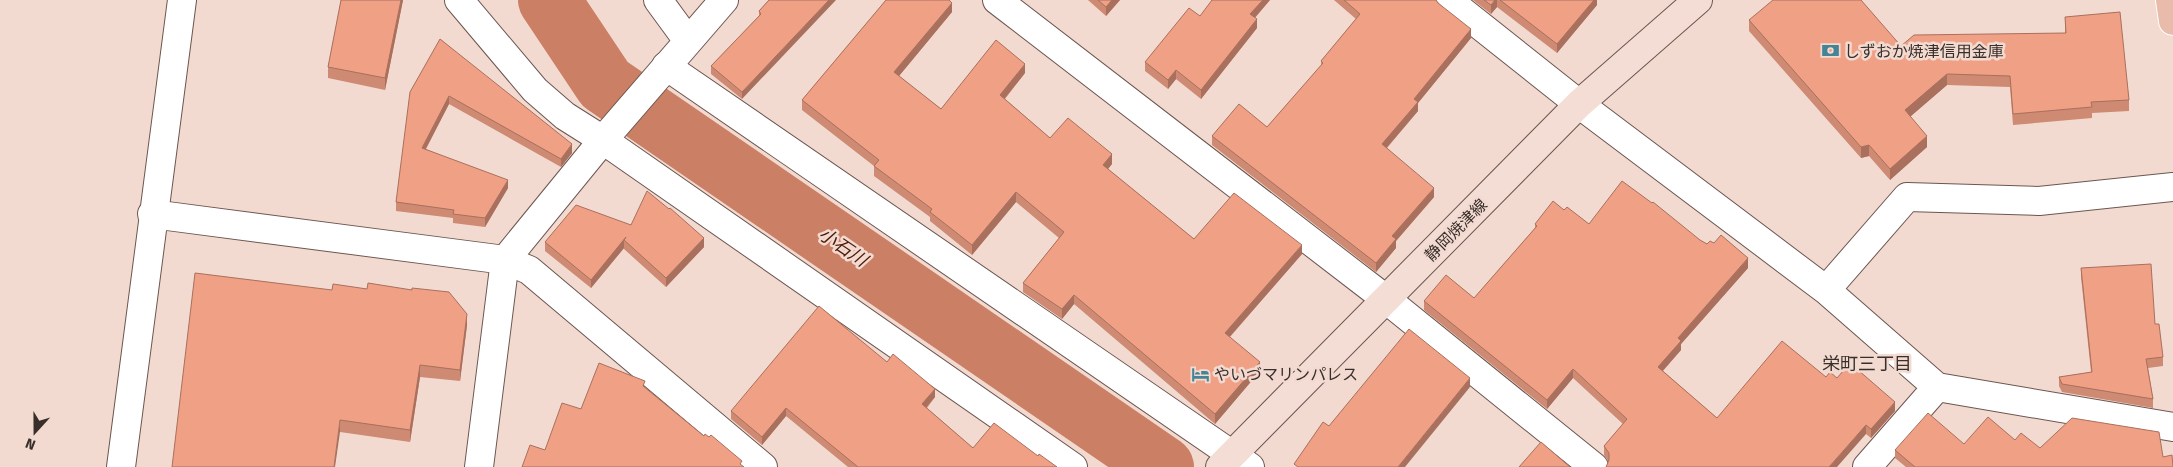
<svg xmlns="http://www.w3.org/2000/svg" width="2173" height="467" font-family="'Fira Sans','Noto Sans JP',sans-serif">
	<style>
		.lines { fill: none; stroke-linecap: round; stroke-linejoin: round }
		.river { stroke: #cb7f64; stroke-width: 62 }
		.minor-casing { stroke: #6c564f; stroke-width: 30 }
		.tertiary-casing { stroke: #6c564f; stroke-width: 30 }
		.secondary-casing { stroke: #6c564f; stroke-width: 30 }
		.primary-casing { stroke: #fff; stroke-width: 30 }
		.minor { stroke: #fff; stroke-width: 28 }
		.tertiary { stroke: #fff; stroke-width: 28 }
		.secondary { stroke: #f4ddd5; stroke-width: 28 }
		.primary { stroke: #e9bbab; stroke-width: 28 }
		.wall { fill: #ce8a72 }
		.shaded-wall { fill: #a8705d }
		.building { fill: #f0a085; stroke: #a8705d }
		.labels { text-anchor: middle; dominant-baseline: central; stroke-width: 5; stroke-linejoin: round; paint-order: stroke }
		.poi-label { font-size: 16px; fill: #382f2b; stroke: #f3dad1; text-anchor: start }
		.street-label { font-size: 16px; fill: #382f2b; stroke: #f3dad1 }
		.water-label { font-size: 18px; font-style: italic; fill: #4b1a07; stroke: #f3dad1 }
		.neighbourhood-label { font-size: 18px; fill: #382f2b; stroke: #f3dad1 }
	</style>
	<rect width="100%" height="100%" fill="#f3dad1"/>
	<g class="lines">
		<path class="river" d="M 549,0 L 605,84 L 1163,467"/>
		<defs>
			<path id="minor" d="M 997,0 L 1387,300 L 1594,467
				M 1448,0 L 1579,104 L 1826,290 L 1937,387 L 2173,427
				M 666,66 L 1250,467
				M 603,140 L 1073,467
				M 505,260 L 529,270 L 763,467
				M 1826,290 L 1907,197 L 2039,201 L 2173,187
				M 1867,467 L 1937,387"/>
			<path id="tertiary" d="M 459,0 L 535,90 L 565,116 L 603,140 L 505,260 L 479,467
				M 658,0 L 688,41
				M 603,140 L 724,0
				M 152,214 L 505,260
				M 121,467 L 182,0"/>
			<path id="secondary" d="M 1220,467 L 1579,104 L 1698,0"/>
			<path id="primary" d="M 2170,0 L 2173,21"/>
		</defs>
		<use href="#minor" class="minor-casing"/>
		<use href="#tertiary" class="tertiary-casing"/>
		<use href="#secondary" class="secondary-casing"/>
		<use href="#primary" class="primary-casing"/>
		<use href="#minor" class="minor"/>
		<use href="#tertiary" class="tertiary"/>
		<use href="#secondary" class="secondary"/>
		<use href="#primary" class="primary"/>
	</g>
	<path class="wall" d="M 341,0 L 403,0 L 385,90 L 328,78 L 328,67 Z
		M 769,0 L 742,99 L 711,74 L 711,66 L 759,16 L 759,11 Z
		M 886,0 L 950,0 L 952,12 L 899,76 L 941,109 L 1025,73 L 1005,99 L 1050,138 L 1112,164 L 1108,169 L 1194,239 L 1302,254 L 1230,337 L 1260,371 L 1215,424 L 1074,304 L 1062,319 L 1023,292 L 1023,283 L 1059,238 L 1016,202 L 972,255 L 930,221 L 930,217 L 874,176 L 874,166 L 802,110 L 802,100 Z
		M 1088,0 L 1120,0 L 1106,16 Z
		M 1270,0 L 1255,18 L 1257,28 L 1201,99 L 1176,79 L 1168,89 L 1145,71 L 1145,62 L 1200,16 Z
		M 1334,0 L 1436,0 L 1471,38 L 1418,103 L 1418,111 L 1387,148 L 1434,197 L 1396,241 L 1396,248 L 1376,272 L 1212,145 L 1212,136 L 1267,127 L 1321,66 L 1321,61 L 1356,19 Z
		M 1473,0 L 1597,0 L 1597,5 L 1557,53 L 1497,7 L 1491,14 Z
		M 2065,17 L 2129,100 L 2129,111 L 2092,113 L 2092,118 L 2013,125 L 2010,87 L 1947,85 L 1910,117 L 1927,147 L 1890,180 L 1869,156 L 1861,158 L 1749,31 L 1749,20 L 1901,46 L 2065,33 Z
		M 440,39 L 572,153 L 561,167 L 449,104 L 426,149 L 508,188 L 485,227 L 453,223 L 453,218 L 396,211 L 396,202 Z
		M 1564,210 L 1589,224 L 1700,240 L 1748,268 L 1681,344 L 1681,350 L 1663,371 L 1717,418 L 1826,377 L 1837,378 L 1895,411 L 1871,438 L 1866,434 L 1609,462 L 1604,455 L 1604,446 L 1623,424 L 1573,378 L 1547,409 L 1424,310 L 1424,301 L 1474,298 L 1535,228 L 1535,224 Z
		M 631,225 L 704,247 L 666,287 L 624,249 L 624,248 L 591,288 L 545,251 L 545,242 Z
		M 2081,268 L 2155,324 L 2163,357 L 2163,366 L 2148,368 L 2153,399 L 2153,408 L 2062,392 L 2059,386 L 2059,377 L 2091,372 L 2081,277 Z
		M 367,289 L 467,325 L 460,381 L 420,377 L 410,442 L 340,432 L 332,290 Z
		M 887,362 L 935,397 L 927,408 L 973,448 L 1038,456 L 1057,467 L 848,467 L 786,416 L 762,445 L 731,419 L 731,411 Z
		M 2015,440 L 2040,448 L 2163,457 L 2173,467 L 1906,467 L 1895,458 L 1895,450 L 1964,444 Z"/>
	<path class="shaded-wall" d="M 401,0 L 403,0 L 385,90 L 385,78 Z
		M 829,0 L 836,0 L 742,99 L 742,92 Z
		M 1112,0 L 1120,0 L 1106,16 L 1106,7 Z
		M 1263,0 L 1270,0 L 1250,23 L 1250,14 Z
		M 1495,0 L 1497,0 L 1497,7 L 1491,14 L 1491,5 Z
		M 1594,0 L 1597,0 L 1597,5 L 1557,53 L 1557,44 Z
		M 952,3 L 952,12 L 894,82 L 894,72 Z
		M 1257,19 L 1257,28 L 1201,99 L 1201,90 Z
		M 1471,29 L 1471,38 L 1418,103 L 1418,111 L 1382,153 L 1382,144 L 1414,99 Z
		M 1025,64 L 1025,73 L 1000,104 L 1000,95 Z
		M 1176,70 L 1176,79 L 1168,89 L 1168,80 Z
		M 1947,74 L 1947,85 L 1905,121 L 1905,110 Z
		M 449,96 L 449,104 L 422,156 L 422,148 Z
		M 1927,136 L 1927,147 L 1890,180 L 1890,169 Z
		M 572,144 L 572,153 L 561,167 L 561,159 Z
		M 1869,145 L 1869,156 L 1861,158 L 1861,147 Z
		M 1112,154 L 1112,164 L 1103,175 L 1103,165 Z
		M 508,180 L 508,188 L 485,227 L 485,218 Z
		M 1434,188 L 1434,197 L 1396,241 L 1396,248 L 1376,272 L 1376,263 L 1392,236 Z
		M 1016,192 L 1016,202 L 972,255 L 972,245 Z
		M 626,237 L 624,240 L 624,248 L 591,288 L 591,280 Z
		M 704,238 L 704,247 L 666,287 L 666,278 Z
		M 1302,245 L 1302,254 L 1225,342 L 1225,333 Z
		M 1748,258 L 1748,268 L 1681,344 L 1681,350 L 1658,376 L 1658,367 L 1678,338 Z
		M 1074,295 L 1074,304 L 1062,319 L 1062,309 Z
		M 467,314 L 467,325 L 460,381 L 460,370 Z
		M 1260,362 L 1260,371 L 1215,424 L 1215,414 Z
		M 420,365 L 420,377 L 410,442 L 410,430 Z
		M 1573,369 L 1573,378 L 1547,409 L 1547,400 Z
		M 1470,378 L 1470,387 L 1405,467 L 1398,467 Z
		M 935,389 L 935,397 L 922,412 L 922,404 Z
		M 1895,402 L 1895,411 L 1871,438 L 1871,429 Z
		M 786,408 L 786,416 L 762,445 L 762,437 Z
		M 340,420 L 340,432 L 335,467 L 334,467 Z
		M 1866,425 L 1866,434 L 1837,467 L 1829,467 Z"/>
	<path class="building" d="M 341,0 L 401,0 L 385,78 L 328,67 Z
		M 769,0 L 829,0 L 742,92 L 711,66 L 761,14 L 759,11 Z
		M 886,0 L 949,0 L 952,3 L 894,72 L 941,109 L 996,40 L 1025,64 L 1000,95 L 1050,138 L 1068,118 L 1112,154 L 1103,165 L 1194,239 L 1234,193 L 1302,245 L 1225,333 L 1260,362 L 1215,414 L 1074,295 L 1062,309 L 1023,283 L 1064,232 L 1016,192 L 972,245 L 930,212 L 932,209 L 874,166 L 879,160 L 802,100 Z
		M 1098,0 L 1112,0 L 1106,7 Z
		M 1212,0 L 1263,0 L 1250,14 L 1257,19 L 1201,90 L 1176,70 L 1168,80 L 1145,62 L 1189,8 L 1200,16 Z
		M 1344,0 L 1436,0 L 1438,3 L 1471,29 L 1414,99 L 1418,102 L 1382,144 L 1434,188 L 1392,236 L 1396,239 L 1376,263 L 1212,136 L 1239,104 L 1267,127 L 1323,63 L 1321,61 L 1360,14 Z
		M 1484,0 L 1495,0 L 1491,5 Z
		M 1500,0 L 1594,0 L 1557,44 Z
		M 1773,0 L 1861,0 L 1901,46 L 1914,35 L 2066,33 L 2065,17 L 2120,12 L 2129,100 L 2091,102 L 2092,107 L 2013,114 L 2010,76 L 1947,74 L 1905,110 L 1927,136 L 1890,169 L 1869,145 L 1861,147 L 1749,20 Z
		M 440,39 L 572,144 L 561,159 L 449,96 L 422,148 L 508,180 L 485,218 L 453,214 L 454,210 L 396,202 L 410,92 Z
		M 1622,181 L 1652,203 L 1653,202 L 1700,240 L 1707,244 L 1710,241 L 1714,243 L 1721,235 L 1748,258 L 1678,338 L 1681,341 L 1658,367 L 1717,418 L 1782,341 L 1826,377 L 1830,372 L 1837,378 L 1850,363 L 1895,402 L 1871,429 L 1866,425 L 1829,467 L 1606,467 L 1609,460 L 1609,453 L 1604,446 L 1627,419 L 1573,369 L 1547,400 L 1424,301 L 1446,275 L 1474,298 L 1537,226 L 1535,224 L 1553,201 L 1564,210 L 1567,207 L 1589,224 Z
		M 647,191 L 669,209 L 670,208 L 704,238 L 666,278 L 624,240 L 626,237 L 591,280 L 545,242 L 576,205 L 631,225 Z
		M 2151,264 L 2155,324 L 2159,324 L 2163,357 L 2146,359 L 2153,399 L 2062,384 L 2059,377 L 2092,372 L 2081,268 Z
		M 195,273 L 332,290 L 333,284 L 367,289 L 368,283 L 412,290 L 412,288 L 449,292 L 467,314 L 460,370 L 420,365 L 410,430 L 340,420 L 334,467 L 172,467 Z
		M 819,306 L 887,362 L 893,354 L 935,389 L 922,404 L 973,448 L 994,423 L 1038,456 L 1039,454 L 1057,467 L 858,467 L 786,408 L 762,437 L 731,411 Z
		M 1409,329 L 1470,378 L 1398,467 L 1298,467 L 1294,464 L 1323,422 L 1329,426 Z
		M 599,363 L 645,381 L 643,386 L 704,436 L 705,434 L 709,437 L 711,435 L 742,461 L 740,464 L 744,467 L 522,467 L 530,445 L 545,450 L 562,403 L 581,409 Z
		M 1928,413 L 1964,444 L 1988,417 L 2015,440 L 2021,433 L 2040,448 L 2072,418 L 2159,432 L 2163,457 L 2172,455 L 2173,467 L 1915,467 L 1895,450 Z
		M 1541,442 L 1570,467 L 1519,467 Z"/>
	<defs>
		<symbol id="bank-bare" viewBox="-9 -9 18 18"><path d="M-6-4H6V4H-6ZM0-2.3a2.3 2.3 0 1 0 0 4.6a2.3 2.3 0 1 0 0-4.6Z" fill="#448497" stroke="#f3dad1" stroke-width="2.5" paint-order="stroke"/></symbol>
		<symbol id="hotel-bare" viewBox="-9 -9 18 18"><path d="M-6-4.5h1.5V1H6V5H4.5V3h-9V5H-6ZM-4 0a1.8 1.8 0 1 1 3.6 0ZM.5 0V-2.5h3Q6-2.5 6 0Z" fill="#448497" stroke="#f3dad1" stroke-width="2.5" paint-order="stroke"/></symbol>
	</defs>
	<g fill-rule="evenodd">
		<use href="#bank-bare" x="1818" y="38" width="25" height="25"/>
		<use href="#hotel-bare" x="1188" y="362" width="25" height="25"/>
	</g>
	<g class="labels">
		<g class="poi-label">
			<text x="1844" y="51">しずおか焼津信用金庫</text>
			<text x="1214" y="374">やいづマリンパレス</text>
		</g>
		<g class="street-label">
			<text transform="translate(1456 230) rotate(-45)">静岡焼津線</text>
		</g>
		<g class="water-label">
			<text transform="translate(843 247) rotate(34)">小石川</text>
		</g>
		<g class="neighbourhood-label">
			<text x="1867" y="364">栄町三丁目</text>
		</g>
	</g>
	<g transform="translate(35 432) rotate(201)" stroke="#f3dad1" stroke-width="4" paint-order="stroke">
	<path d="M0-4L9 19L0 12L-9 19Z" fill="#382f2b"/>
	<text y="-8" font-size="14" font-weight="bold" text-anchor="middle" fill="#382f2b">N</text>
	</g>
</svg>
